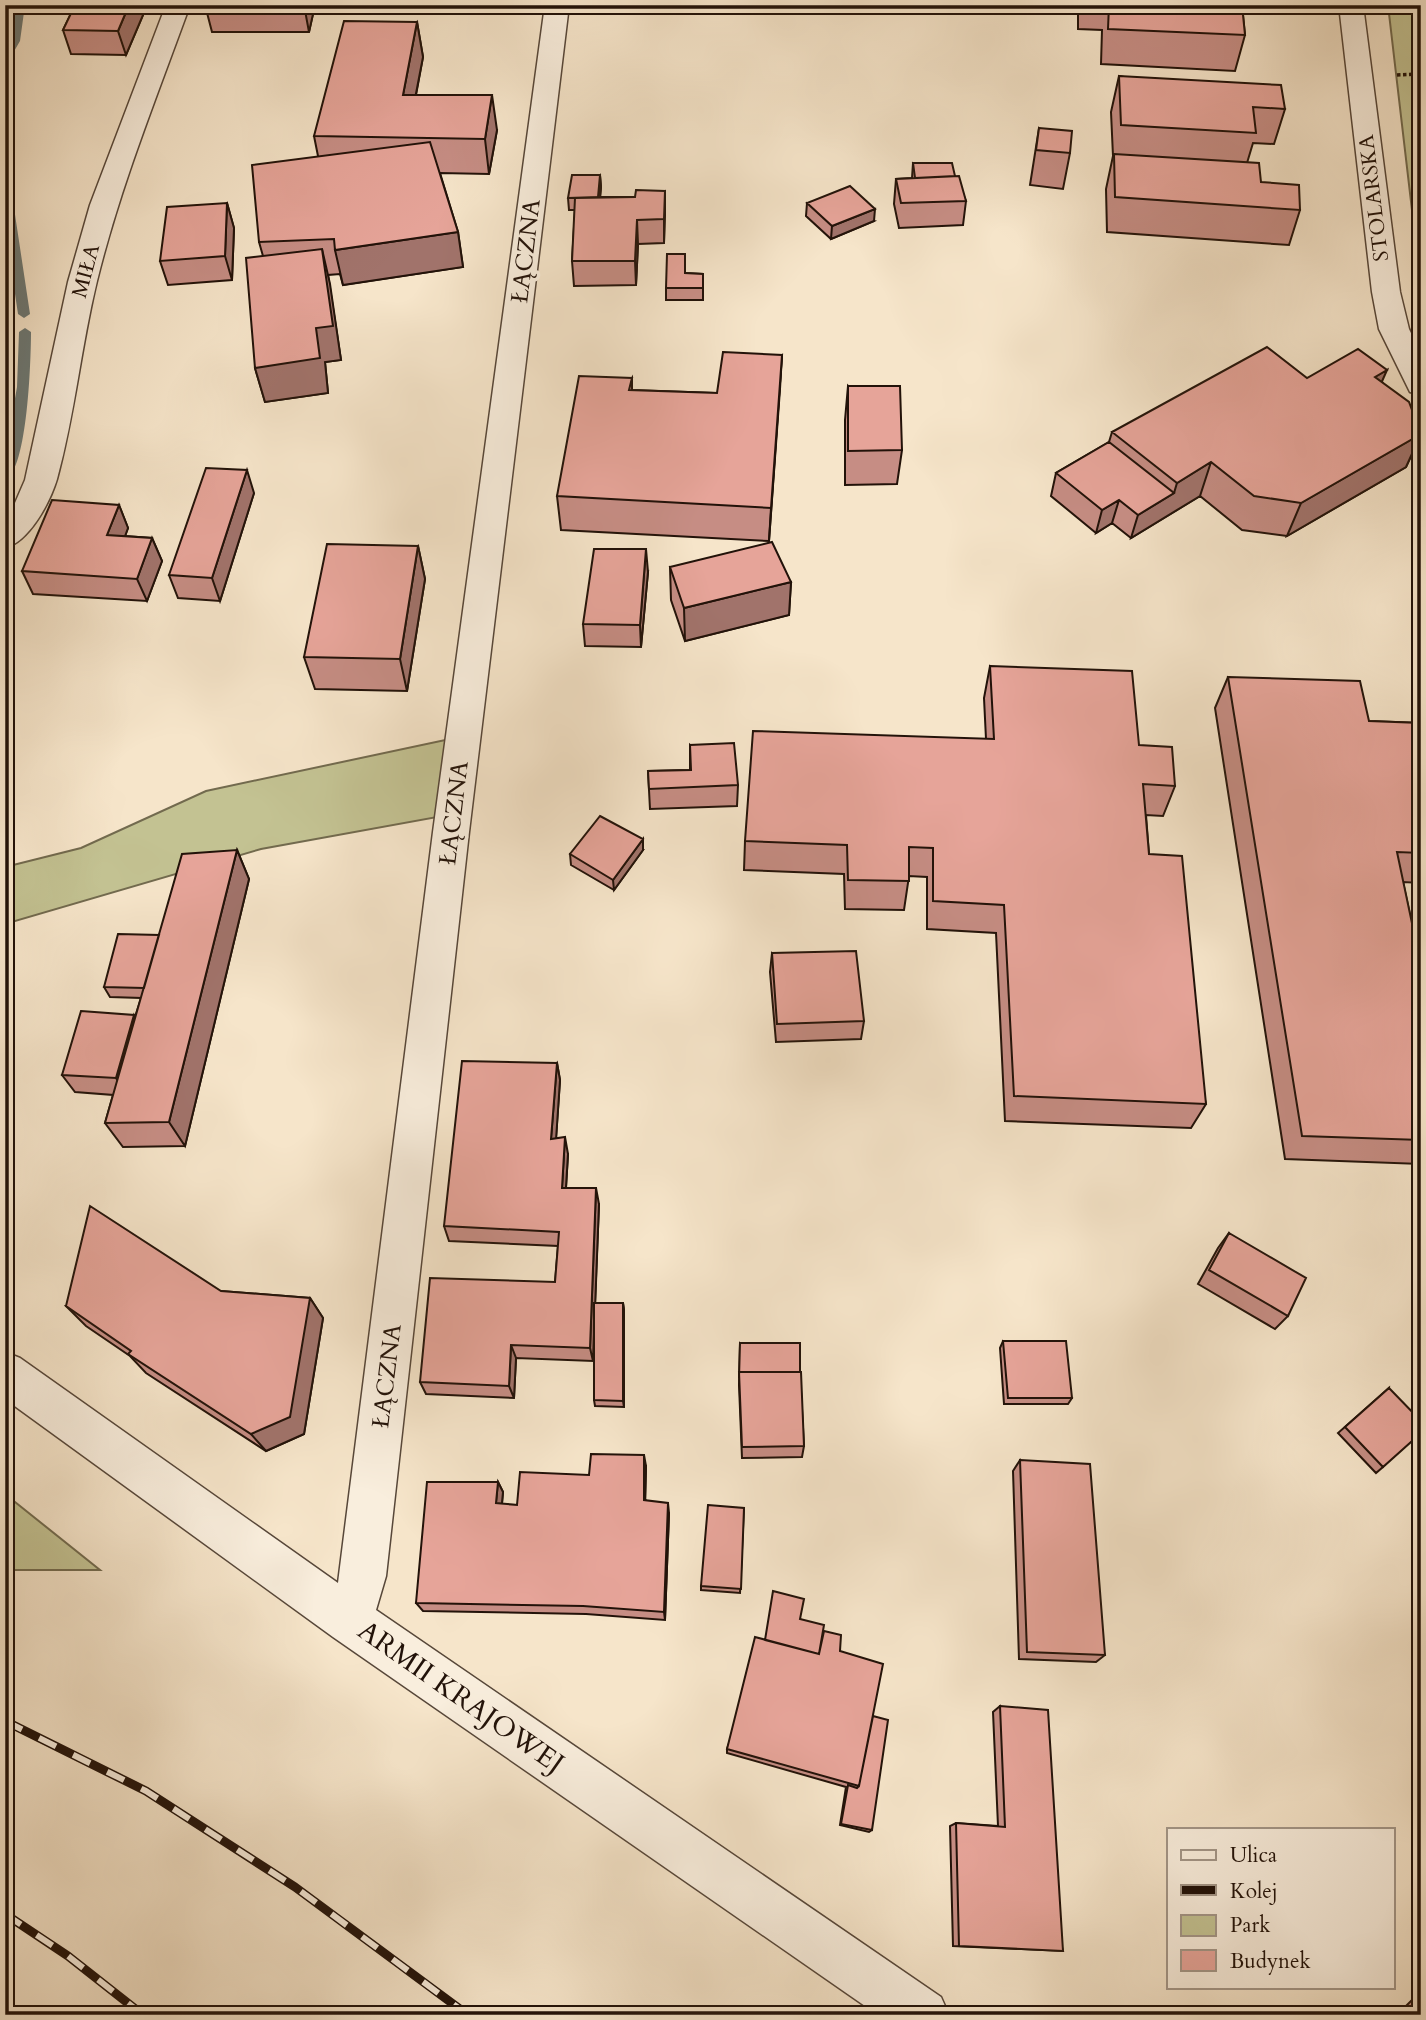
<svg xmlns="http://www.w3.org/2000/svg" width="1426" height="2020" font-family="Cardo,serif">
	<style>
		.green { fill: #c3c292; stroke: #726a4e; stroke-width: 2 }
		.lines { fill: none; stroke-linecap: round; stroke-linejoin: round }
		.stream { fill: #6c7976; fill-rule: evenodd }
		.minor-casing { stroke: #574739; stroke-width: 3 }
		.path { stroke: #221209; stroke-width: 3.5; stroke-dasharray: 3.5 2.5; stroke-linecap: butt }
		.minor { fill: #f9eedd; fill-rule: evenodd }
		.rail-casing { stroke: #221209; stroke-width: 9 }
		.rail { stroke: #f9eedd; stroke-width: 6; stroke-dasharray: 19; stroke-linecap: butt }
		.wall { fill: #c68d84; stroke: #221209; stroke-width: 2 }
		.shaded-wall { fill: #a1736b; stroke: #221209; stroke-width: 2 }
		.building { fill: #e6a499; stroke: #221209; stroke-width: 2 }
		.labels { text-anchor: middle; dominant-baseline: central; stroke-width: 7; stroke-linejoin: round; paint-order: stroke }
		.far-street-label { font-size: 21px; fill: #221209; stroke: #f9eedd }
		.street-label { font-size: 24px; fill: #221209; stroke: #f9eedd }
		.near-street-label { font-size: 28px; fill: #221209; stroke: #f9eedd }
	</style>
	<rect width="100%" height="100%" fill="#f6e5ca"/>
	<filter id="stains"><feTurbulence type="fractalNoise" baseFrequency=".00286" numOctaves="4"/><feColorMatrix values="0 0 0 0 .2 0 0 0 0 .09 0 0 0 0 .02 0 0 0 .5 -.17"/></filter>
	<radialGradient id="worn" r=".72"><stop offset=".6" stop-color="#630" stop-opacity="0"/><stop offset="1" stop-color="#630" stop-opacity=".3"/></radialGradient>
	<path class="green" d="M 1388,5 L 1421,5 L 1421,266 L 1417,253 Z
		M 464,736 L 454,814 L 261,849 L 5,924 L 5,867 L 81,848 L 206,791 Z
		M 5,1494 L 100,1570 L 5,1570 Z"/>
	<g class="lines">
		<path class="stream" d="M 15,5 L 25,5 L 20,41 L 9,60 L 5,61 C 5,45 12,23 15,5 Z
			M 5,185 L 11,188 L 30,314 L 24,318 L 18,314 L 5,227 Z
			M 25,328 L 31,332 C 31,357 28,470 5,480 L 5,455 L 17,387 L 19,332 Z"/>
		<defs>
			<path id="minor" d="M 166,5 L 190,5 C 157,96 120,187 97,281 C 81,346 75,414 57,479 C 50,502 30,541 5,548 L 5,514 L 15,503 L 25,480 L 68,282 L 90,205 Z
				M 545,5 L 569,5 L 469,832 L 386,1576 L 376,1610 L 941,1997 L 949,2015 L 878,2015 L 333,1637 L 5,1399 L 5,1352 L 20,1358 L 338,1583 L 433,832 Z
				M 1339,5 L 1363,5 L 1400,292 L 1409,329 L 1421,354 L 1421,395 L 1410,392 L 1379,329 L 1372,292 Z"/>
		</defs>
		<use href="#minor" class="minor-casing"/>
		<path class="path" d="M 1397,75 L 1421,74"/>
		<use href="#minor" class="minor"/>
		<defs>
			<path id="rail" d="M 5,1721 L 146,1791 L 295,1887 L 468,2015
				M 5,1914 L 68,1956 L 143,2015"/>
		</defs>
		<use href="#rail" class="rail-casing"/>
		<use href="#rail" class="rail"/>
	</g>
	<path class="wall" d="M 75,5 L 145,5 L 146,8 L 126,55 L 71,54 L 63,30 Z
		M 205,5 L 315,5 L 309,32 L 212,32 Z
		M 1078,5 L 1242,5 L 1245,35 L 1235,71 L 1101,64 L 1102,30 L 1078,29 Z
		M 417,22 L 423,57 L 416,95 L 497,130 L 489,174 L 440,173 L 458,232 L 463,267 L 343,285 L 340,274 L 328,275 L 341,360 L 325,362 L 328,393 L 265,402 L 255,368 L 263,256 L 259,242 L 318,156 L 314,136 Z
		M 1119,76 L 1285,109 L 1274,144 L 1253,143 L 1247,163 L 1261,182 L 1300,210 L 1289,245 L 1107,232 L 1106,189 L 1113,156 L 1111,112 Z
		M 1039,128 L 1070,153 L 1063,189 L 1030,185 Z
		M 913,163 L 955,176 L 966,201 L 963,225 L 899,228 L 894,204 L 896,179 L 912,178 Z
		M 600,175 L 601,187 L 600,197 L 635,197 L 665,191 L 664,243 L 638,244 L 636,285 L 574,286 L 572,261 L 575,210 L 569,210 L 568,198 Z
		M 227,203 L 234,228 L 232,280 L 168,285 L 160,261 Z
		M 807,203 L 874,221 L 831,239 L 806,216 Z
		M 685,273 L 703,274 L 703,300 L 666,300 L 666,288 Z
		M 782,355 L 769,541 L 561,530 L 557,496 L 632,378 L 632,390 L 717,393 Z
		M 1307,378 L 1382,382 L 1421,431 L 1421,435 L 1406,467 L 1287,536 L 1242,530 L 1200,496 L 1131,538 L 1112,523 L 1096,533 L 1051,496 L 1056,473 L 1109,442 L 1112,432 Z
		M 848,386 L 902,450 L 897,484 L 845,485 L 845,420 Z
		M 254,493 L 220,601 L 178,598 L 169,575 Z
		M 119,505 L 128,528 L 125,536 L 152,538 L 162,561 L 147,601 L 33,594 L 22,571 Z
		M 418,546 L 425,579 L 407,691 L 315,689 L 304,657 Z
		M 670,567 L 791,582 L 789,615 L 685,641 L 671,600 Z
		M 648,572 L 641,647 L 585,646 L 583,624 Z
		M 990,666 L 1139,745 L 1175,786 L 1163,816 L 1146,815 L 1149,854 L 1206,1104 L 1191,1128 L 1005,1121 L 996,933 L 927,929 L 927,877 L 909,876 L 904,910 L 845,909 L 844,874 L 744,870 L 745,841 L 986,739 L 984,698 Z
		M 1228,677 L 1369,721 L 1421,723 L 1421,883 L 1403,882 L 1421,966 L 1421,1164 L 1285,1159 L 1215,708 Z
		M 690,745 L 738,785 L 737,806 L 650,809 L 648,771 L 690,770 Z
		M 237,850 L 249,879 L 185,1146 L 123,1147 L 105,1123 L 113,1095 L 75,1092 L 62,1075 L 135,1017 L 141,998 L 110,997 L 104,987 L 159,935 Z
		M 643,850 L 614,890 L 571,865 L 570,854 Z
		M 772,953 L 864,1021 L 861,1039 L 776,1042 L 770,972 Z
		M 557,1063 L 560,1080 L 556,1138 L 568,1154 L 566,1188 L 599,1204 L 595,1303 L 623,1303 L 624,1310 L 624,1407 L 595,1406 L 594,1400 L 594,1333 L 593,1361 L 516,1358 L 514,1398 L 426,1394 L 420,1382 L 555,1282 L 558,1246 L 449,1241 L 444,1226 Z
		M 1229,1233 L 1288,1316 L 1275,1329 L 1198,1284 L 1218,1248 Z
		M 221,1291 L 310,1298 L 323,1318 L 304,1434 L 266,1451 L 146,1373 L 130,1356 L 86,1326 L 66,1306 Z
		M 1003,1341 L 1072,1398 L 1068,1404 L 1004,1404 L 1000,1348 Z
		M 740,1343 L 800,1372 L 804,1446 L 802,1457 L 742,1458 L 739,1385 Z
		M 1389,1388 L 1383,1467 L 1376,1473 L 1338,1433 Z
		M 1020,1460 L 1105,1655 L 1096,1662 L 1019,1659 L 1013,1471 Z
		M 646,1466 L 645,1500 L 669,1513 L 665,1620 L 586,1614 L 423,1611 L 416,1603 L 498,1482 L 503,1492 L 502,1504 L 517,1505 L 589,1475 Z
		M 744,1508 L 740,1593 L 701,1590 L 701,1586 Z
		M 800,1619 L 840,1651 L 873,1716 L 872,1830 L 869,1832 L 840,1825 L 846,1787 L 727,1753 L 727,1749 L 765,1640 Z
		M 1000,1706 L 1063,1951 L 953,1946 L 950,1826 L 956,1823 L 998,1826 L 993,1712 Z
		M 1421,1991 L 1421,2015 L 1397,2015 Z"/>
	<path class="shaded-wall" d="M 129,5 L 145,5 L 146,8 L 126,55 L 118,31 Z
		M 304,5 L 315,5 L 309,32 Z
		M 417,22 L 423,57 L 409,130 L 403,95 Z
		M 492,95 L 497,130 L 489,174 L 485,139 Z
		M 600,175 L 601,187 L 599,210 L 598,198 Z
		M 665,191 L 665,215 L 664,243 L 664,219 Z
		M 227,203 L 234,228 L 232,280 L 225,256 Z
		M 875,209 L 874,221 L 831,239 L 832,226 Z
		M 637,220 L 638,244 L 636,285 L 635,261 Z
		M 458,232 L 463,267 L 343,285 L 335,250 Z
		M 322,249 L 330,284 L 341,360 L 325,362 L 328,393 L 265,402 L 255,368 L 316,328 Z
		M 782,355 L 780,389 L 769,541 L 771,508 Z
		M 1387,370 L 1372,404 L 1375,377 Z
		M 1421,434 L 1406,467 L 1287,536 L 1301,503 Z
		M 1211,462 L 1200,496 L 1131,538 L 1138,515 L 1174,493 L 1177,483 Z
		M 247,470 L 254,493 L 220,601 L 212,578 Z
		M 1119,500 L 1112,523 L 1096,533 L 1102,510 Z
		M 119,505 L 128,528 L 117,558 L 107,535 Z
		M 152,538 L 162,561 L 147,601 L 137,579 Z
		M 418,546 L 425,579 L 407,691 L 400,659 Z
		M 646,549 L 648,572 L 641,647 L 640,625 Z
		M 791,582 L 789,615 L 685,641 L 684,608 Z
		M 643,839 L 643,850 L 614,890 L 613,880 Z
		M 237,850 L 249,879 L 185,1146 L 169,1122 Z
		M 134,1015 L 145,1033 L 128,1096 L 116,1078 Z
		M 557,1063 L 560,1080 L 555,1155 L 551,1139 Z
		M 565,1137 L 568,1154 L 565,1203 L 562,1188 Z
		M 596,1188 L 599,1204 L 593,1361 L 590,1348 Z
		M 310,1298 L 323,1318 L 304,1434 L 266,1451 L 251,1434 Z
		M 623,1303 L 624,1310 L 624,1407 L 623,1401 Z
		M 511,1345 L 516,1358 L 514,1398 L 509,1386 Z
		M 644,1455 L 646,1466 L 645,1510 L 644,1500 Z
		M 498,1482 L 503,1492 L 501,1513 L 496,1503 Z
		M 668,1503 L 669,1513 L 665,1620 L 664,1612 Z"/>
	<path class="building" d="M 75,5 L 129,5 L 118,31 L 63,30 Z
		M 1109,5 L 1242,5 L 1245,35 L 1108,29 Z
		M 344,21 L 417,22 L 403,95 L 492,95 L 485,139 L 314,136 Z
		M 1119,76 L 1281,85 L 1285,109 L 1253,107 L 1256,133 L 1121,125 Z
		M 1039,128 L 1072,131 L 1070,153 L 1036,150 Z
		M 430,142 L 458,232 L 335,250 L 334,239 L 259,242 L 252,165 Z
		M 1114,154 L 1259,163 L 1261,182 L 1299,185 L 1300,210 L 1115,197 Z
		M 913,163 L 952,163 L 955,176 L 915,178 Z
		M 572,175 L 600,175 L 598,197 L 568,198 Z
		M 959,176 L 966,201 L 901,203 L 896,179 Z
		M 850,186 L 875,209 L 832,226 L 807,203 Z
		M 636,190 L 665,191 L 664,219 L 637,220 L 635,261 L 572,261 L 575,198 L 635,197 Z
		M 227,203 L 225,256 L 160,261 L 167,207 Z
		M 322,249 L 333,326 L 316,328 L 320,358 L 255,368 L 246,258 Z
		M 667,254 L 685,254 L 685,273 L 703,274 L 703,288 L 666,288 Z
		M 1267,347 L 1307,378 L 1358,349 L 1387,370 L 1375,377 L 1409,402 L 1421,434 L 1301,503 L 1254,496 L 1211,462 L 1177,483 L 1112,432 Z
		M 723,352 L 782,355 L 771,508 L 557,496 L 579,376 L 632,378 L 629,390 L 717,393 Z
		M 848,386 L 900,386 L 902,450 L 848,451 Z
		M 1109,442 L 1174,493 L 1138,515 L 1119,500 L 1102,510 L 1056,473 Z
		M 206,468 L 247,470 L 212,578 L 169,575 Z
		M 52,500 L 119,505 L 107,535 L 152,538 L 137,579 L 22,571 Z
		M 772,542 L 791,582 L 684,608 L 670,567 Z
		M 327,544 L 418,546 L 400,659 L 304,657 Z
		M 594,549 L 646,549 L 640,625 L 583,624 Z
		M 990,666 L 1132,671 L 1139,745 L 1172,747 L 1175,786 L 1143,784 L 1149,854 L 1182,856 L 1206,1104 L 1014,1096 L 1004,905 L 933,901 L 933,848 L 909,847 L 909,881 L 848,880 L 847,845 L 745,841 L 753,731 L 994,739 Z
		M 1228,677 L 1360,681 L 1369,721 L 1421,723 L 1421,853 L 1397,852 L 1421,966 L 1421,1140 L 1302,1136 Z
		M 734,743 L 738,785 L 649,789 L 648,771 L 691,770 L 690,745 Z
		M 600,816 L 643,839 L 613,880 L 570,854 Z
		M 237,850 L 169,1122 L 105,1123 L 182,854 Z
		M 118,934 L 159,935 L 144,988 L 104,987 Z
		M 856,951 L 864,1021 L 777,1024 L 772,953 Z
		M 81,1011 L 134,1015 L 116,1078 L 62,1075 Z
		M 462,1061 L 557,1063 L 551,1139 L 565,1137 L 562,1188 L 596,1188 L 590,1348 L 511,1345 L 509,1386 L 420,1382 L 430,1278 L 555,1282 L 559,1232 L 444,1226 Z
		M 90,1206 L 221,1291 L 310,1298 L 290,1417 L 251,1434 L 128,1354 L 131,1351 L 66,1306 Z
		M 1229,1233 L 1306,1278 L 1288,1316 L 1209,1270 Z
		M 594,1303 L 623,1303 L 623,1401 L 594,1400 Z
		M 1003,1341 L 1066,1341 L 1072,1398 L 1008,1398 Z
		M 740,1343 L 800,1343 L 800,1372 L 739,1372 L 739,1378 Z
		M 739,1372 L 801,1372 L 804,1446 L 742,1447 Z
		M 1389,1388 L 1421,1421 L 1421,1433 L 1383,1467 L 1345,1427 Z
		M 591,1454 L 644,1455 L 644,1500 L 668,1503 L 664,1612 L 583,1606 L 416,1603 L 427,1482 L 498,1482 L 496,1503 L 517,1505 L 520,1472 L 589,1475 Z
		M 1020,1460 L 1090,1464 L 1105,1655 L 1027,1652 Z
		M 708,1505 L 744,1508 L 741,1589 L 701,1586 Z
		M 773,1591 L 804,1599 L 800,1619 L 824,1625 L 819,1654 L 765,1640 Z
		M 824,1631 L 841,1635 L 840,1651 L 883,1664 L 859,1786 L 727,1749 L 755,1637 L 819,1654 Z
		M 1000,1706 L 1048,1710 L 1063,1951 L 959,1946 L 956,1823 L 1005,1827 Z
		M 873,1716 L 888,1720 L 872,1830 L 841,1824 L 848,1785 L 857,1788 L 859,1786 Z"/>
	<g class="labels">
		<g class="far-street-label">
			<text transform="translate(1374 198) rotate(-97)">STOLARSKA</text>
			<text transform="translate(86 271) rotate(-75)">MIŁA</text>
		</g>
		<g class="street-label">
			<text transform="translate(526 251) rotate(-83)">ŁĄCZNA</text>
			<text transform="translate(454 813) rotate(-83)">ŁĄCZNA</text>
			<text transform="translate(387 1376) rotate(-83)">ŁĄCZNA</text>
		</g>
		<g class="near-street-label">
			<text transform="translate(461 1697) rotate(35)">ARMII KRAJOWEJ</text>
		</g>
	</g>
	<rect width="1426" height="2020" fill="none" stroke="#f6e5ca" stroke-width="28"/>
	<rect x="7" y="7" width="1412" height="2006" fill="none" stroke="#221209" stroke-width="3.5"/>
	<rect x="14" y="14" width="1398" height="1992" fill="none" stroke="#221209" stroke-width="2"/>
	<rect x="1167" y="1828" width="228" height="161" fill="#f9eedd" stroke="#a39688" stroke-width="2"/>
	<rect x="1181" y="1850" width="35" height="10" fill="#f9eedd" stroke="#a39688" stroke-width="2"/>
	<text x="1230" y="1862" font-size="21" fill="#221209">Ulica</text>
	<rect x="1181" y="1885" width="35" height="10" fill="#221209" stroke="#a39688" stroke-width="2"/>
	<text x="1230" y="1898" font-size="21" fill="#221209">Kolej</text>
	<rect x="1181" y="1915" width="35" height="21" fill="#c3c292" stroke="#a39688" stroke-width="2"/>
	<text x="1230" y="1932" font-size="21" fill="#221209">Park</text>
	<rect x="1181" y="1950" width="35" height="21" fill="#e6a499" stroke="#a39688" stroke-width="2"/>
	<text x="1230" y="1968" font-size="21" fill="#221209">Budynek</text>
	<rect width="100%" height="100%" filter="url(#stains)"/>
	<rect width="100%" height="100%" fill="url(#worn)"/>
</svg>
